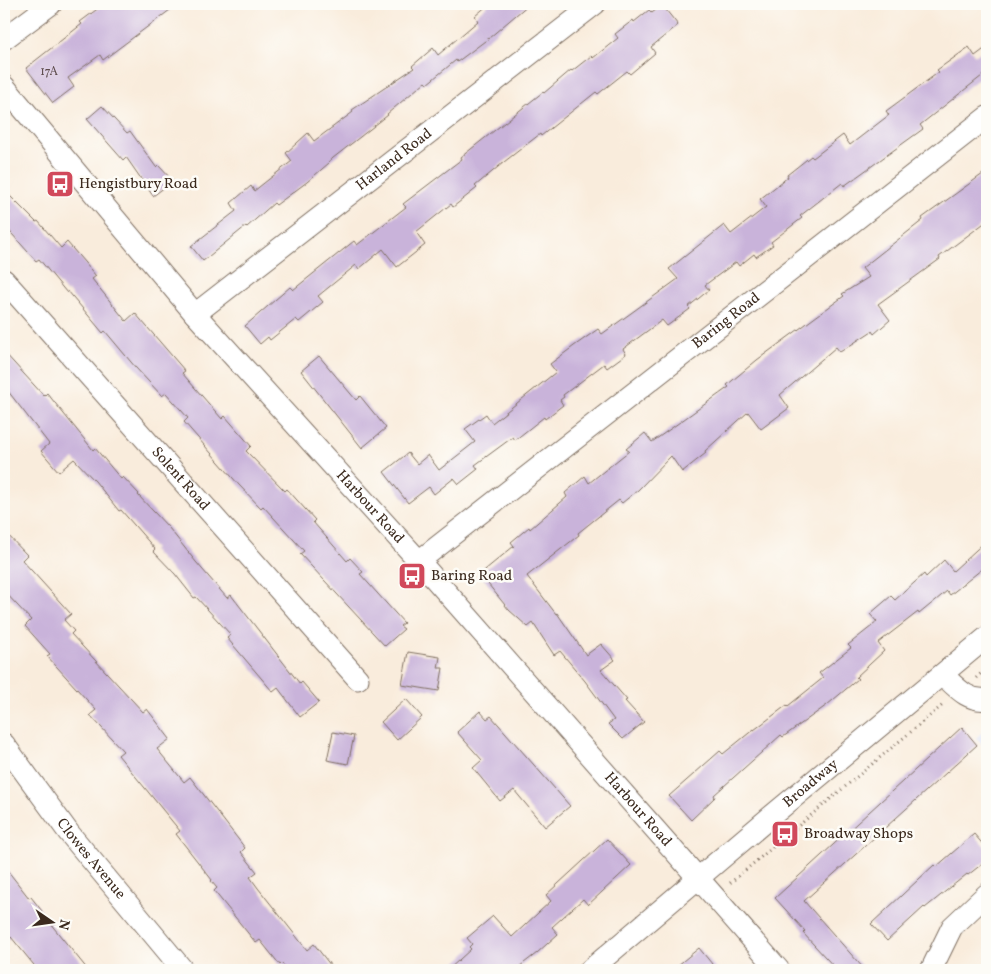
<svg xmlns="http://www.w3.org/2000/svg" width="991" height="974" font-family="Vollkorn,serif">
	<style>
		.built { fill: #d1d9f9 }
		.building { fill: #c9b3da }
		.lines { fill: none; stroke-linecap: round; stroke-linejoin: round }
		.minor-casing { stroke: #7e6e60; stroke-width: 23 }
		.path { stroke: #7e6e60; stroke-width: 3; stroke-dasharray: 1 4; stroke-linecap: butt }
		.minor { stroke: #fff; stroke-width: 21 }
		.labels { text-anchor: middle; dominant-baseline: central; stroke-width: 5; stroke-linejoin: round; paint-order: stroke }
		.number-label { font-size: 12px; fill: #5e4c4d }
		.street-label { font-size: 15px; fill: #3b2a1e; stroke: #fdfcf7 }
		.poi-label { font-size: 15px; fill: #3b2a1e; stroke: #fdfcf7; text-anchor: start }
	</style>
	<rect width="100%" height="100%" fill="#fdfcf7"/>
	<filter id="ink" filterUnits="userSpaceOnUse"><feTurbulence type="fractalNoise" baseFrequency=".02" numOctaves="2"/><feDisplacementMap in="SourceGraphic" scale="10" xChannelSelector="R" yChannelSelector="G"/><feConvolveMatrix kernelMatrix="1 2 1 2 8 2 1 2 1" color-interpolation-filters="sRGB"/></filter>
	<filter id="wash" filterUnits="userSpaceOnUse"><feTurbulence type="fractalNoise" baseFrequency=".0096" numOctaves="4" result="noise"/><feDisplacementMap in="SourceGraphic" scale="20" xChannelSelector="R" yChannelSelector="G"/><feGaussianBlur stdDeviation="1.12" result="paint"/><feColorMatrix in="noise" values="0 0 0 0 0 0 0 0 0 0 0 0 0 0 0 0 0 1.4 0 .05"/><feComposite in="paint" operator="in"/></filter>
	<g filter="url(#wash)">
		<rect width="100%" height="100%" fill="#f9ecdc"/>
		<path class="built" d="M 987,728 L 987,750 L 976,738 Z"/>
		<g id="blocks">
			<path class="building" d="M 104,4 L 178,4 L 103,60 L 100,55 L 68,78 L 74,87 L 53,103 L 26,68 L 82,24 L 80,22 Z
				M 489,4 L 529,4 L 489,38 L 457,62 L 456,60 L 427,84 L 425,82 L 387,114 L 388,115 L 328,162 L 329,163 L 307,182 L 276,205 L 274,203 L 247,227 L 246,226 L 203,261 L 191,246 L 236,211 L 231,203 L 251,186 L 254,191 L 292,161 L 286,153 L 308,133 L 314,141 L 353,112 L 352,110 L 414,68 L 412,66 L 433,48 L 438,55 L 478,21 L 475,16 Z
				M 662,5 L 678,25 L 651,47 L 655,53 L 630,74 L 627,71 L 598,94 L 596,92 L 541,136 L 540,134 L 504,162 L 475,186 L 477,188 L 453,207 L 451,204 L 416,232 L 425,245 L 397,267 L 383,249 L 359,269 L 356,265 L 318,296 L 323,302 L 299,322 L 296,319 L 270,340 L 268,337 L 260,344 L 245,326 L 290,287 L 293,290 L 354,241 L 357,245 L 406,207 L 403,204 L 462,159 L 461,157 L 543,92 L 544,93 L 571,70 L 572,71 L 591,56 L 593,58 L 618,38 L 615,34 L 633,20 L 634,22 L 649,10 L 652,13 Z
				M 969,47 L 975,56 L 987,47 L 987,72 L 920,125 L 923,129 L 844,186 L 842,183 L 800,216 L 802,218 L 771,242 L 773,245 L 756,257 L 754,254 L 739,266 L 736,262 L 705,285 L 709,290 L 688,307 L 690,309 L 667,326 L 662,320 L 623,349 L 626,354 L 607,368 L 604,364 L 563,395 L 564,397 L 560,400 L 563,405 L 545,419 L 544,417 L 515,440 L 513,437 L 475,465 L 478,469 L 459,484 L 454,478 L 434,494 L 429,487 L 408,503 L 384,472 L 408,453 L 417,464 L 428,455 L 439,470 L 475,442 L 465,429 L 486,414 L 492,423 L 556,372 L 550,364 L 574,346 L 598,329 L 602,334 L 678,279 L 669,269 L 724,225 L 731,234 L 766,207 L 760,199 L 788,177 L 787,175 L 811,156 L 813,158 L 843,135 L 850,145 L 889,115 L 886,111 L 939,72 L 937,70 Z
				M 102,106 L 127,133 L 130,131 L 156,167 L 158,165 L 173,181 L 153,196 L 126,157 L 123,160 L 87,119 Z
				M 987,171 L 987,221 L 939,257 L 940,259 L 878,304 L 890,320 L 874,334 L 872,331 L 840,352 L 836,347 L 780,395 L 789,408 L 761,429 L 748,412 L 705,451 L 706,453 L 682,472 L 671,456 L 638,490 L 622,503 L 619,500 L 578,533 L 579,535 L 527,576 L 556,614 L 557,613 L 586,655 L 601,644 L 615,660 L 601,670 L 627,700 L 625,701 L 644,722 L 623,739 L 608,724 L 614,720 L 585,681 L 560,651 L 554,655 L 533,623 L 528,627 L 509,610 L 480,574 L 514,546 L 511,542 L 529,527 L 530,529 L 567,497 L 565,493 L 585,476 L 589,483 L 629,451 L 626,449 L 645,433 L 652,442 L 729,387 L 727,385 L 757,360 L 844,296 L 842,294 L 869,277 L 862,268 L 923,220 L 922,218 Z
				M 4,190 L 36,222 L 38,221 L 61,248 L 67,242 L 96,276 L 92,279 L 126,321 L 135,313 L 185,371 L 182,373 L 222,419 L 225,416 L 251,446 L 246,451 L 285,491 L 287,489 L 315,520 L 313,522 L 347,561 L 350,558 L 363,572 L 360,574 L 404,623 L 400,626 L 404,629 L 385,646 L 300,554 L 304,551 L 263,506 L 261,508 L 239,485 L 184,422 L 188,418 L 166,393 L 162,396 L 136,368 L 105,331 L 103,333 L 68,291 L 67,293 L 39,259 L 36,261 L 4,225 Z
				M 4,352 L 44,396 L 47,393 L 93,450 L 95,448 L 121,479 L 123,477 L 139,494 L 138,495 L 169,528 L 196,562 L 227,598 L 231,595 L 300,684 L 302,682 L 319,702 L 300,717 L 278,688 L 273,692 L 227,638 L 231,635 L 196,597 L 194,598 L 175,574 L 153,551 L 155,549 L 121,510 L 119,511 L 95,481 L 74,459 L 59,472 L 41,451 L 49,444 L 4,386 Z
				M 319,356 L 356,400 L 360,396 L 386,428 L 362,448 L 301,371 Z
				M 4,531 L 27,555 L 22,560 L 71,614 L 64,620 L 74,631 L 71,634 L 143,712 L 147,709 L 170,739 L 157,749 L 184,782 L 190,777 L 245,848 L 241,852 L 257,872 L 250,877 L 258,888 L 307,950 L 314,944 L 334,970 L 288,970 L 282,963 L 280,965 L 260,940 L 256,943 L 214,891 L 217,888 L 211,881 L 212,880 L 176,834 L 180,831 L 118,755 L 123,751 L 90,715 L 96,710 L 47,656 L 50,654 L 25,626 L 31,620 L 4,591 Z
				M 987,540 L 987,565 L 950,595 L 947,591 L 919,614 L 918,612 L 878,643 L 884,651 L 856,677 L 858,679 L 827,705 L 783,737 L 781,735 L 714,795 L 715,797 L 691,820 L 669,796 L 720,751 L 723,754 L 754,729 L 754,730 L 787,705 L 788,706 L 823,678 L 819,673 L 851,648 L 848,645 L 877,622 L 870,614 L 891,596 L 895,600 L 924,574 L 926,577 L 944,560 L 953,571 Z
				M 408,652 L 440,657 L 438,668 L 443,668 L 439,691 L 402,685 Z
				M 406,699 L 422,717 L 397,740 L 381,722 Z
				M 480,711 L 487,719 L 491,716 L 570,806 L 545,827 L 514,790 L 500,801 L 473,768 L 482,760 L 457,732 Z
				M 962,727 L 977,745 L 804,901 L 865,970 L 837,970 L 803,933 L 805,931 L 775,898 Z
				M 333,732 L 354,736 L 348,764 L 327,760 Z
				M 974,834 L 987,849 L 987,860 L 968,875 L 967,874 L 925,908 L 924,907 L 887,941 L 871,924 L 934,865 L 936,867 Z
				M 607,839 L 631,865 L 588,905 L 583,899 L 552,927 L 558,934 L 537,953 L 515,970 L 448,970 L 471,949 L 469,947 L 472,944 L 467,938 L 493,916 L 512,937 L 551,901 L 546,895 Z
				M 4,866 L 29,898 L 31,897 L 42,911 L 41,912 L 88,970 L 38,970 L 11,937 L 4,942 Z
				M 699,948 L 717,970 L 672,970 Z"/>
		</g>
	</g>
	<g filter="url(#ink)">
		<use href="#blocks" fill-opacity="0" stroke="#7e6e60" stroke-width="1"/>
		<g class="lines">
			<defs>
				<g id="minor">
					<path d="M 4,39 L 51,4"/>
					<path id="s1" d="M 4,86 L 195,314 L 419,561 L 779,970"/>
					<path id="s2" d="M 4,280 L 358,679"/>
					<path id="s3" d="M 195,314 L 595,4"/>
					<path id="s4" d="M 419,561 L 987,117"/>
					<path d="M 943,675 C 956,687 968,702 987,699"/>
					<path id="s5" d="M 4,744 L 69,833 L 183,970"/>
					<path id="s6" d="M 590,970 L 769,818 L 987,637"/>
					<path d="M 931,970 L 952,927 L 987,894"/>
				</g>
			</defs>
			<use href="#minor" class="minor-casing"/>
			<path class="path" d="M 976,678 L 987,668
				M 730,883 L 944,704"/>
			<use href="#minor" class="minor"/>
		</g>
	</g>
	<defs>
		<symbol id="bus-square" viewBox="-11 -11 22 22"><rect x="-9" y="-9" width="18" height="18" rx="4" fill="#d1495b" stroke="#fdfcf7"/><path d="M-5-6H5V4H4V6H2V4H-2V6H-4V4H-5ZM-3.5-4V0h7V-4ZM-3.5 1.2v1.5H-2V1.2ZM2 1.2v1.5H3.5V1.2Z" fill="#fff"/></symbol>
	</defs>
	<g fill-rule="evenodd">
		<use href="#bus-square" x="44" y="168" width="32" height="32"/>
		<use href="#bus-square" x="396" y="560" width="32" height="32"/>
		<use href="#bus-square" x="769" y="818" width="32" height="32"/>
	</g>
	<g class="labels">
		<g class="number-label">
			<text x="49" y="72">17A</text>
		</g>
		<g class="street-label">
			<text stroke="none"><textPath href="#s3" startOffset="252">Harland Road</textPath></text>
			<text stroke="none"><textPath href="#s4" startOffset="390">Baring Road</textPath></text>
			<text stroke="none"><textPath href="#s2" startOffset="266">Solent Road</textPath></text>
			<text stroke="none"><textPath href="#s1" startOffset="558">Harbour Road</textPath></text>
			<text stroke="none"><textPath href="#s6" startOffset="289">Broadway</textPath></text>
			<text stroke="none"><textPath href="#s1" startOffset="962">Harbour Road</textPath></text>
			<text stroke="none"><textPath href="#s5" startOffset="144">Clowes Avenue</textPath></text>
		</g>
		<g class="poi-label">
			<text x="79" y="184">Hengistbury Road</text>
			<text x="431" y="576">Baring Road</text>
			<text x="804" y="834">Broadway Shops</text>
		</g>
	</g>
	<rect width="991" height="974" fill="none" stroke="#fdfcf7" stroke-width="20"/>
	<g transform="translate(52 922) rotate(103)" stroke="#fdfcf7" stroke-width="4" paint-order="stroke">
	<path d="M0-4L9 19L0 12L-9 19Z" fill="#3b2a1e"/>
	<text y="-8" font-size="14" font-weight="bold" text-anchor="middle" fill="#3b2a1e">N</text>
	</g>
</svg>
